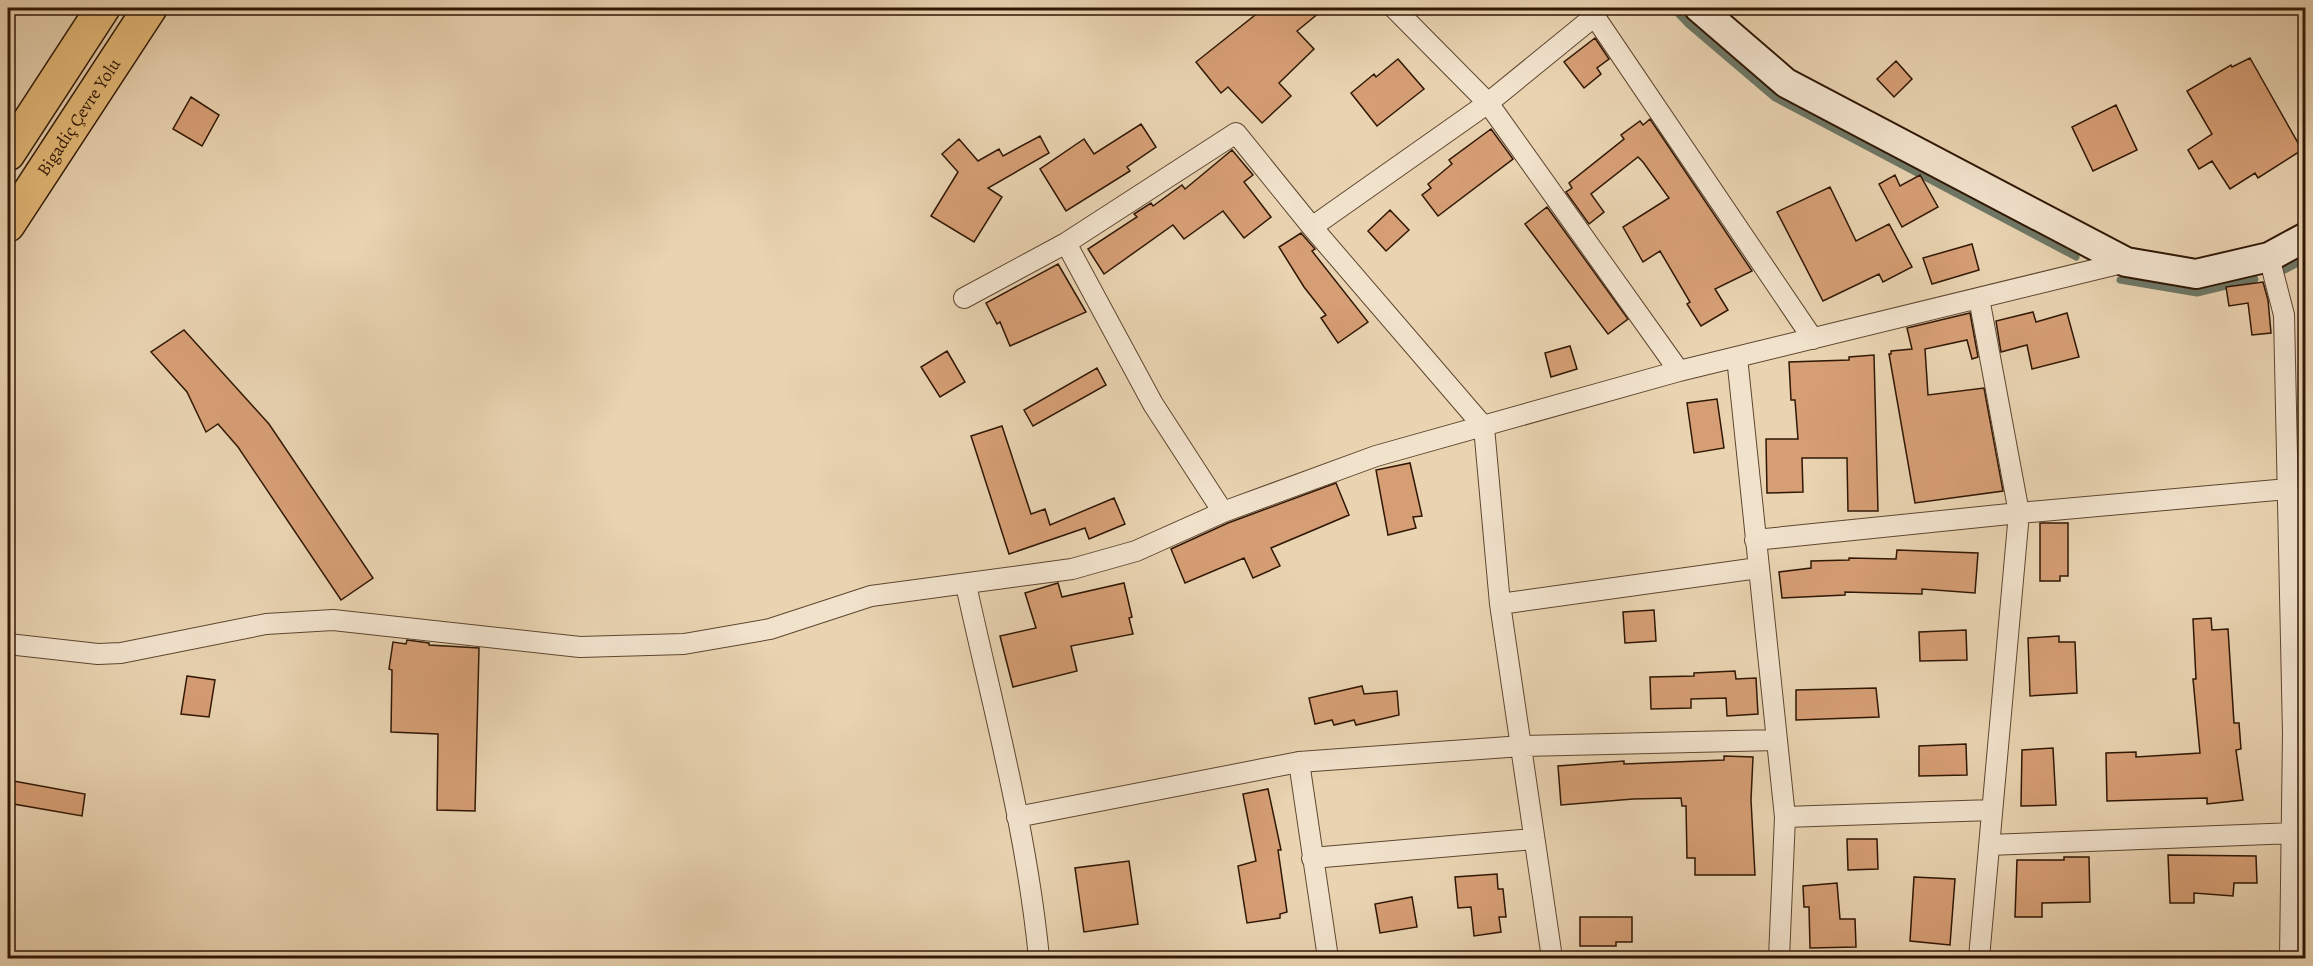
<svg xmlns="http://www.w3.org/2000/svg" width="2313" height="966" font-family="Alegreya,serif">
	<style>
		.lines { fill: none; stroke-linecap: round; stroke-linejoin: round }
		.stream { stroke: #6e7867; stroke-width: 7 }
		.building { fill: #d69e75; stroke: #301704; stroke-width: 1.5 }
		.street-casing { stroke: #5e462f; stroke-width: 22 }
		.secondary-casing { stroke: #301704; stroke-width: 32 }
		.highway-casing { stroke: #301704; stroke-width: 36 }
		.street { stroke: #f1e2cc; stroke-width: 20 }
		.secondary { stroke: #f1e2cc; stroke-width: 28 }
		.highway { stroke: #e4ba78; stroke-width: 33 }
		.labels { text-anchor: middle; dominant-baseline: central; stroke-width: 4.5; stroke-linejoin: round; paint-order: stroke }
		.street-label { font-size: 18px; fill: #301704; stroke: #f1e2cc }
	</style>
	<rect width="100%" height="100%" fill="#e9d3b1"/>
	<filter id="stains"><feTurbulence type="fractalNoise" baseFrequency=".00333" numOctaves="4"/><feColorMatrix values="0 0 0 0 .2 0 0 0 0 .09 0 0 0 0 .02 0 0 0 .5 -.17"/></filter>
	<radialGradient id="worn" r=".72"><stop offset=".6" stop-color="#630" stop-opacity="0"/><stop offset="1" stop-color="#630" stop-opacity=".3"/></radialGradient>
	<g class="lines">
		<path class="stream" d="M 1673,8 L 1688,24 L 1775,98 L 2076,257
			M 2275,275 L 2306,259
			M 2120,280 L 2197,293 L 2255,279"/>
	</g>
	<path class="building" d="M 1264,8 L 1325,8 L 1297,31 L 1314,49 L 1279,83 L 1291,96 L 1262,123 L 1228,87 L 1221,93 L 1196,62 Z
		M 1595,38 L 1609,59 L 1597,68 L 1601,74 L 1584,88 L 1564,62 Z
		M 2250,58 L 2302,150 L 2258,178 L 2255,173 L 2230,189 L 2212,161 L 2199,169 L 2188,150 L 2212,134 L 2187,91 L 2231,65 L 2232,67 Z
		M 1398,59 L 1424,89 L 1377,126 L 1351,93 L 1374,74 L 1376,77 Z
		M 1896,61 L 1912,79 L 1894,97 L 1877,79 Z
		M 191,97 L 219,115 L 202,146 L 173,129 Z
		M 2116,105 L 2137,150 L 2093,171 L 2072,127 Z
		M 1650,119 L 1752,271 L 1715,289 L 1728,310 L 1701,326 L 1687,304 L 1690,302 L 1660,251 L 1643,262 L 1623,227 L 1669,198 L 1643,162 L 1638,157 L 1591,194 L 1604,212 L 1589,224 L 1566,192 L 1572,188 L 1569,183 L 1624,139 L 1621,135 L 1640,121 L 1643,125 Z
		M 1141,124 L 1156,147 L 1127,167 L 1130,171 L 1066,211 L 1040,169 L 1084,139 L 1094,154 Z
		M 1491,129 L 1513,159 L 1438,216 L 1422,195 L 1431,188 L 1428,184 L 1452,164 L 1449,160 Z
		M 1040,136 L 1049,153 L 988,188 L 1002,197 L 974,242 L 931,216 L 958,172 L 942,154 L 959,139 L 978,161 L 999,149 L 1003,156 Z
		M 1232,150 L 1253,175 L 1244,182 L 1271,217 L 1244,238 L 1223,211 L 1184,239 L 1173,225 L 1104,274 L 1088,249 L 1137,217 L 1134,214 L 1151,203 L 1153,206 L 1182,185 L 1185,189 Z
		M 1895,175 L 1900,186 L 1920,175 L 1938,207 L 1902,227 L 1879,184 Z
		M 1830,187 L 1856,241 L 1889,224 L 1912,267 L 1883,282 L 1879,274 L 1823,301 L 1777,212 Z
		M 1547,207 L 1628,319 L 1608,334 L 1525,224 Z
		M 1390,210 L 1409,230 L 1386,251 L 1368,231 Z
		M 1301,233 L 1315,249 L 1312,251 L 1368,322 L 1338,343 L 1321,318 L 1326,315 L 1304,287 L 1279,247 Z
		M 1972,244 L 1979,270 L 1932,284 L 1923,258 Z
		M 1058,264 L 1086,312 L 1010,346 L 1000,322 L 997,324 L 986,303 Z
		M 2263,282 L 2268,300 L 2271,333 L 2252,335 L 2248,303 L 2229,306 L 2226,287 Z
		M 2033,312 L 2036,322 L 2067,313 L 2079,357 L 2032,369 L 2027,345 L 2001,352 L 1996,321 Z
		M 1970,313 L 1978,357 L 1972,359 L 1967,340 L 1925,349 L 1928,395 L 1984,388 L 2003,491 L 1915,503 L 1889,354 L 1891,354 L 1891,351 L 1912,349 L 1907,328 Z
		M 184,330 L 269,424 L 373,578 L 341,600 L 238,447 L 218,424 L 206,432 L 187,392 L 151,352 Z
		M 1570,346 L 1577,369 L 1551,377 L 1545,353 Z
		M 947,351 L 965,382 L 940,397 L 921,367 Z
		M 1874,355 L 1878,511 L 1848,511 L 1847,458 L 1802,458 L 1803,492 L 1767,493 L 1766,439 L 1798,439 L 1795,400 L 1791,400 L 1789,362 L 1849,360 L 1849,357 Z
		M 1097,368 L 1106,385 L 1033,426 L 1024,410 Z
		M 1717,399 L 1724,448 L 1694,453 L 1687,403 Z
		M 1002,426 L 1031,514 L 1045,509 L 1050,525 L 1114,498 L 1125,524 L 1089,539 L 1085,528 L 1009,554 L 971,436 Z
		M 1410,463 L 1422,516 L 1413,517 L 1416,528 L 1388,535 L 1376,470 Z
		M 1336,483 L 1349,515 L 1271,548 L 1280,566 L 1253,578 L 1244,558 L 1185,583 L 1171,549 L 1228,523 Z
		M 2040,523 L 2068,523 L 2068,576 L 2060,576 L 2060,581 L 2040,581 Z
		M 1897,550 L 1978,553 L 1975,593 L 1922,589 L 1922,594 L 1845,592 L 1845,595 L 1782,598 L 1779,572 L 1811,568 L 1811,561 L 1849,560 L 1849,558 L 1896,559 Z
		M 1058,583 L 1062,597 L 1124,583 L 1132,617 L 1129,618 L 1133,634 L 1071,646 L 1077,671 L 1013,687 L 1000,636 L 1036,628 L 1025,593 Z
		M 1654,610 L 1656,641 L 1625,643 L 1623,612 Z
		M 2211,618 L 2212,630 L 2228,629 L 2234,723 L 2239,723 L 2241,749 L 2236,750 L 2243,800 L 2207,804 L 2207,798 L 2107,801 L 2106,753 L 2136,752 L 2136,757 L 2200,753 L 2193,679 L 2196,679 L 2193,619 Z
		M 1966,630 L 1967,660 L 1920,661 L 1919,632 Z
		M 2059,636 L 2059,642 L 2075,642 L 2077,693 L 2030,696 L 2028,638 Z
		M 407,640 L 429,643 L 429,645 L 479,648 L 475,811 L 437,810 L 438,734 L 391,732 L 392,670 L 389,669 L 393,642 L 406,644 Z
		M 1735,671 L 1736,679 L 1756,678 L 1758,714 L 1727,716 L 1726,698 L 1691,699 L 1691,708 L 1651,709 L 1650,677 L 1694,676 L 1694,673 Z
		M 187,676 L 215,680 L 209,717 L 181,714 Z
		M 1362,686 L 1364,694 L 1397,691 L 1399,715 L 1356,725 L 1354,720 L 1334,725 L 1332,720 L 1315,724 L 1309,698 Z
		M 1876,688 L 1879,717 L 1796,720 L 1796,690 Z
		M 1966,744 L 1967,775 L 1919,776 L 1919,746 Z
		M 2053,748 L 2056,805 L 2021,806 L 2022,750 Z
		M 1724,756 L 1753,757 L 1751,800 L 1755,875 L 1695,875 L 1695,858 L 1687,858 L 1686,806 L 1682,806 L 1681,798 L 1633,799 L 1561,805 L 1558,766 L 1624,761 L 1624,764 L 1724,760 Z
		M 8,780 L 85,794 L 82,816 L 8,803 Z
		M 1268,789 L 1281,850 L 1278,850 L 1287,912 L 1280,914 L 1280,918 L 1247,923 L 1238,866 L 1256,861 L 1243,794 Z
		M 1847,839 L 1877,839 L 1878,869 L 1848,870 Z
		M 2168,855 L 2256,856 L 2257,883 L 2234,883 L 2233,896 L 2194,893 L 2194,903 L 2170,903 Z
		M 2064,857 L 2089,857 L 2090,902 L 2042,903 L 2042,917 L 2015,917 L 2017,860 L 2064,860 Z
		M 1129,861 L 1138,924 L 1084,932 L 1075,868 Z
		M 1497,874 L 1498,889 L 1503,889 L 1506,917 L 1499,917 L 1501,932 L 1474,936 L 1471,907 L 1458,908 L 1455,877 Z
		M 1914,877 L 1955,879 L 1950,945 L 1910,941 Z
		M 1837,883 L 1840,919 L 1855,919 L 1856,947 L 1810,948 L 1809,907 L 1804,907 L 1803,886 Z
		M 1412,897 L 1417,927 L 1380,933 L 1375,904 Z
		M 1580,917 L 1632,917 L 1632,942 L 1616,942 L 1616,946 L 1580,946 Z"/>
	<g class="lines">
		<defs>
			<path id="street" d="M 1394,8 L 1488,103 L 1679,371
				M 1589,8 L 1813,339
				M 1312,227 L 1488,103 L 1596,15
				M 1066,243 L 1153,404 L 1223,512
				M 2269,257 L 2284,315 L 2293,734 L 2290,958
				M 964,298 L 1066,243 L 1236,133 L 1312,227 L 1484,427 L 1500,604 L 1552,958
				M 1737,357 L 1785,817 L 1779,958
				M 1755,540 L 2019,513 L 2288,489
				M 966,585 C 993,708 1027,832 1039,958
				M 1500,604 L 1758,568
				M 8,644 L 98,654 L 121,653 L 266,624 L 333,620 L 580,647 L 684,644 L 770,629 L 871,596 L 1072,569 L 1136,551 L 1223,512 L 1376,456 L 1679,371 L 2126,262
				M 1299,762 L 1328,958
				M 1017,817 L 1299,762 L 1522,746 L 1777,740
				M 1785,817 L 1992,810
				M 1989,845 L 2292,833
				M 1312,858 L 1533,839
				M 1979,958 L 2019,513 L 1979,298"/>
			<path id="secondary" d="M 1699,8 L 1786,83 L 2126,262 L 2196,274 L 2269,257 L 2306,237"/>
			<g id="highway">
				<path d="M 8,154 L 103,8"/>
				<path id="s1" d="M 8,225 L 150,8"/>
			</g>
		</defs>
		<use href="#street" class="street-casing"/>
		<use href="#secondary" class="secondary-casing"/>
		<use href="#highway" class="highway-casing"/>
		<use href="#street" class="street"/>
		<use href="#secondary" class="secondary"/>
		<use href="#highway" class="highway"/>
	</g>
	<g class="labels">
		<g class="street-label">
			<text stroke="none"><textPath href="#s1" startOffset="129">Bigadiç Çevre Yolu</textPath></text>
		</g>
	</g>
	<rect width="2313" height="966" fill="none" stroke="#e9d3b1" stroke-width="30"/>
	<rect x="9" y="9" width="2295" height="948" fill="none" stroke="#301704" stroke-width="3"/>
	<rect x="15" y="15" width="2283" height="936" fill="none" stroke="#301704" stroke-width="1.5"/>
	<rect width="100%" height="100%" filter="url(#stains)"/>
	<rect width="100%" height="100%" fill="url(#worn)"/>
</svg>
